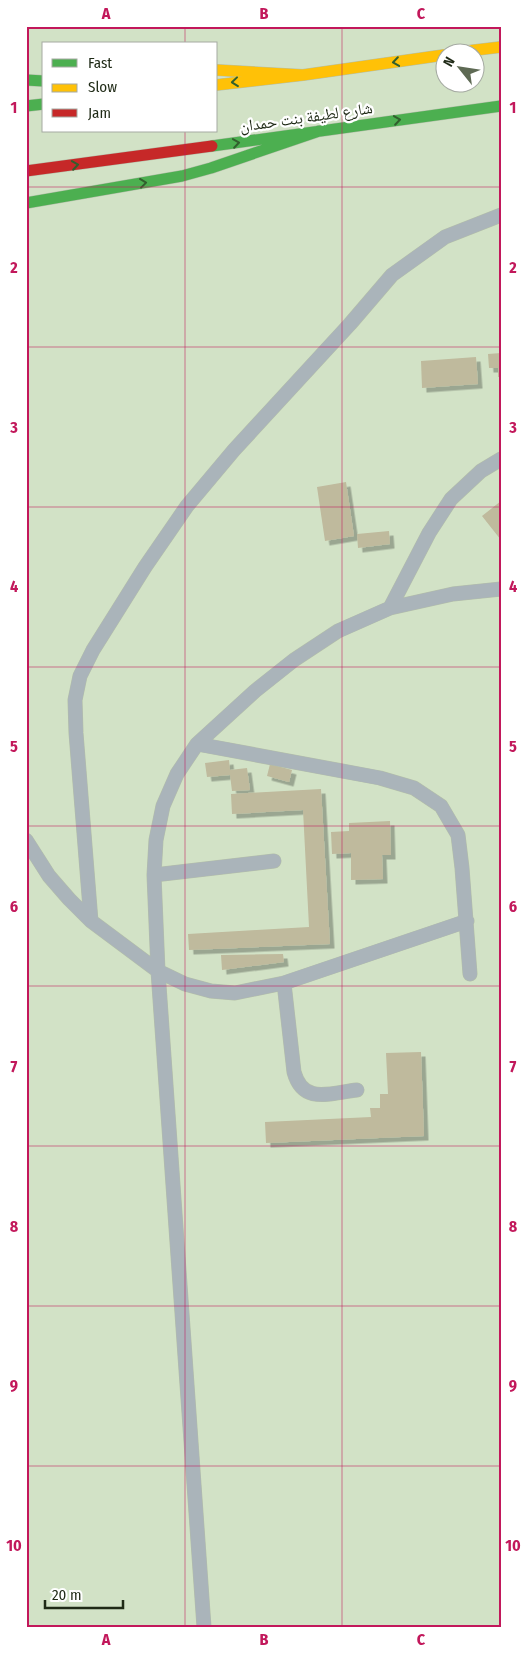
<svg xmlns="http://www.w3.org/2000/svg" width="527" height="1653" font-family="'Fira Sans Condensed','Noto Naskh Arabic',sans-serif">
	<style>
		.building { fill: #bfba9d; filter: url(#shadow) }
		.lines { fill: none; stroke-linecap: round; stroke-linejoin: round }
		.lane-casing { stroke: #b3bea9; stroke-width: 15 }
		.fast-casing { stroke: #b3bea9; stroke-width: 12 }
		.slow-casing { stroke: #b3bea9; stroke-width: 12 }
		.jam-casing { stroke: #b3bea9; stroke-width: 12 }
		.lane { stroke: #aab4ba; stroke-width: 14 }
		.fast { stroke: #4caf50; stroke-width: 11 }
		.slow { stroke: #ffc107; stroke-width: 11 }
		.jam { stroke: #c62828; stroke-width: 11 }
		.oneway { stroke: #315f2d }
		.grid { fill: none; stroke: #c2185b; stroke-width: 1; stroke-opacity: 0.55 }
		.labels { text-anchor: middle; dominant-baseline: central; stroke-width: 4.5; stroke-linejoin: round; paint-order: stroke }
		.street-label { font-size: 16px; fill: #1f2a16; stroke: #fff }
		.neatline { fill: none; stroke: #c2185b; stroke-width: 2 }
		.grid-label { font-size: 16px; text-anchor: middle; font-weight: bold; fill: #c2185b }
	</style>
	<defs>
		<filter id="shadow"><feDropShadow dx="4.5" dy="4.5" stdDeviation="0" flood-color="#0004"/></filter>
	</defs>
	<rect width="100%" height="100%" fill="#d2e2c6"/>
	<path class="building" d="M 501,353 L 501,377 L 498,377 L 498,368 L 489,368 L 488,354 Z
		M 476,357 L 478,384 L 422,388 L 421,361 Z
		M 346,482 L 354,536 L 325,541 L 317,487 Z
		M 501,501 L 501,540 L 482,516 Z
		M 389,531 L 390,544 L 358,548 L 357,534 Z
		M 229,760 L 230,770 L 247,768 L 250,790 L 232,791 L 230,775 L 207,777 L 205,763 Z
		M 270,764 L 292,770 L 289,782 L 267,776 Z
		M 321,789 L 330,944 L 189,950 L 188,934 L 309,927 L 303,810 L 232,814 L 231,794 Z
		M 390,821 L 391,855 L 382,855 L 383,879 L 351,880 L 351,853 L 332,854 L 331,832 L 349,831 L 349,823 Z
		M 283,954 L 284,962 L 222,970 L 221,955 Z
		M 421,1052 L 424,1136 L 266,1143 L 265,1122 L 371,1117 L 370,1108 L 380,1108 L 380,1094 L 388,1094 L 386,1053 Z"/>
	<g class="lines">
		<defs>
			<path id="lane" d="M 390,608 L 429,533 L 451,499 L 481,471 L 501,459
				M 197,744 L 380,778 L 414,788 L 441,806 L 458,835 L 462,868 L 470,974
				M 26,840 L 49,876 L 69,899 L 91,921 L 158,971 L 185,984 L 211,991 L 235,993 L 284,983 L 467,921
				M 154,875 L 274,861
				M 91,921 L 76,733 L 75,700 L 80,676 L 93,650 L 145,567 L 187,506 L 234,450 L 350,324 L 392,275 L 445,237 L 501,215
				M 284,983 L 294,1072 C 303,1105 330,1093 357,1090
				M 204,1627 L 158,971 L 154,875 L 156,840 L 163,806 L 177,774 L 197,744 L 255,691 L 294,660 L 338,631 L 390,608 L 453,594 L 501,589"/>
			<path id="fast" d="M 26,80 L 44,81
				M 26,106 L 44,104
				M 212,146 L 501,106
				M 26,203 L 182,176 L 211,168 L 319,131"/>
			<path id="slow" d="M 459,52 L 501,47
				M 216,70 L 303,75
				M 216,85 L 303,75 L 444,55"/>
			<path id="jam" d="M 26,171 L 212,146"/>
		</defs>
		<use href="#lane" class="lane-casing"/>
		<use href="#fast" class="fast-casing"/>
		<use href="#slow" class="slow-casing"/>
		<use href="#jam" class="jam-casing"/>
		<use href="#lane" class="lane"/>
		<use href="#fast" class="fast"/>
		<use href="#slow" class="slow"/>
		<use href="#jam" class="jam"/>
	</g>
	<defs><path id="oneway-chevron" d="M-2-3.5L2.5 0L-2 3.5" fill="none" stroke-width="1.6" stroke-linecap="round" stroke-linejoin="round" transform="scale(1.25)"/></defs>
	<g class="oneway">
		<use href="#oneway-chevron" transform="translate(396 62) rotate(172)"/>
		<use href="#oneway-chevron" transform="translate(235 82) rotate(174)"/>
		<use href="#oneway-chevron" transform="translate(397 120) rotate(-8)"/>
		<use href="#oneway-chevron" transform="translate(236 143) rotate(-8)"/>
		<use href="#oneway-chevron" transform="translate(75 165) rotate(-8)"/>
		<use href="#oneway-chevron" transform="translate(143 183) rotate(-7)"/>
	</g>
	<path class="grid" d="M 185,26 L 185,44M 342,26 L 342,1627M 185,131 L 185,1627M 26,187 L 501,187M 26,347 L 501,347M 26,507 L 501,507M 26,667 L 501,667M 26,826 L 501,826M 26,986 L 501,986M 26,1146 L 501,1146M 26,1306 L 501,1306M 26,1466 L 501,1466"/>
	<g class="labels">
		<g class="street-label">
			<text transform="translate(306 117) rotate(-8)">شارع لطيفة بنت حمدان</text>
		</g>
	</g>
	<rect width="527" height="1653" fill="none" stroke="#ffffff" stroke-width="55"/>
	<rect x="42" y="42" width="175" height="90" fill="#ffffff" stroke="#a5aaa2"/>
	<rect x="52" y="59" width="25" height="8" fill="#4caf50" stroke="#a5aaa2"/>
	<text x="88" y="68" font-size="15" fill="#1f2a16">Fast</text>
	<rect x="52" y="84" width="25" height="8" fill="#ffc107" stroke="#a5aaa2"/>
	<text x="88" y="92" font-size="15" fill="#1f2a16">Slow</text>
	<rect x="52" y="109" width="25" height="8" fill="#c62828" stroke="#a5aaa2"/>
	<text x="88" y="118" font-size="15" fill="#1f2a16">Jam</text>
	<g transform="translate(460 68) rotate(300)"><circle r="24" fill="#ffffff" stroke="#a5aaa2"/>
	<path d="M0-4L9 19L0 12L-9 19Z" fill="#5e6a54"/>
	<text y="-8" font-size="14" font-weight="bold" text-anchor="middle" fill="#1f2a16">N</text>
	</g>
	<path d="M45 1600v8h78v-8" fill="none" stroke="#1f2a16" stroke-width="2.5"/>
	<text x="52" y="1600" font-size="15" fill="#1f2a16" stroke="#ffffff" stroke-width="4" paint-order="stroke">20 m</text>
	<rect x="28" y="28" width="472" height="1598" class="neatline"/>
	<g class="grid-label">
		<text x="106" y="19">A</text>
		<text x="264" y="19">B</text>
		<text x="421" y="19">C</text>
		<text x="14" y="113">1</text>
		<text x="513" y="113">1</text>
		<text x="14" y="273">2</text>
		<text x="513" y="273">2</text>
		<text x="14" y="433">3</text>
		<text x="513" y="433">3</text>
		<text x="14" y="592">4</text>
		<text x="513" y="592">4</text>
		<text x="14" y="752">5</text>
		<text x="513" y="752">5</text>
		<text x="14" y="912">6</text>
		<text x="513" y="912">6</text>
		<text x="14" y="1072">7</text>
		<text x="513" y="1072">7</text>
		<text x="14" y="1232">8</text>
		<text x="513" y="1232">8</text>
		<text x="14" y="1391">9</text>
		<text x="513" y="1391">9</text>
		<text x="14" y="1551">10</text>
		<text x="513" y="1551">10</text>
		<text x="106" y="1645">A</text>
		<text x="264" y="1645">B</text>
		<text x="421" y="1645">C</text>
	</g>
</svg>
